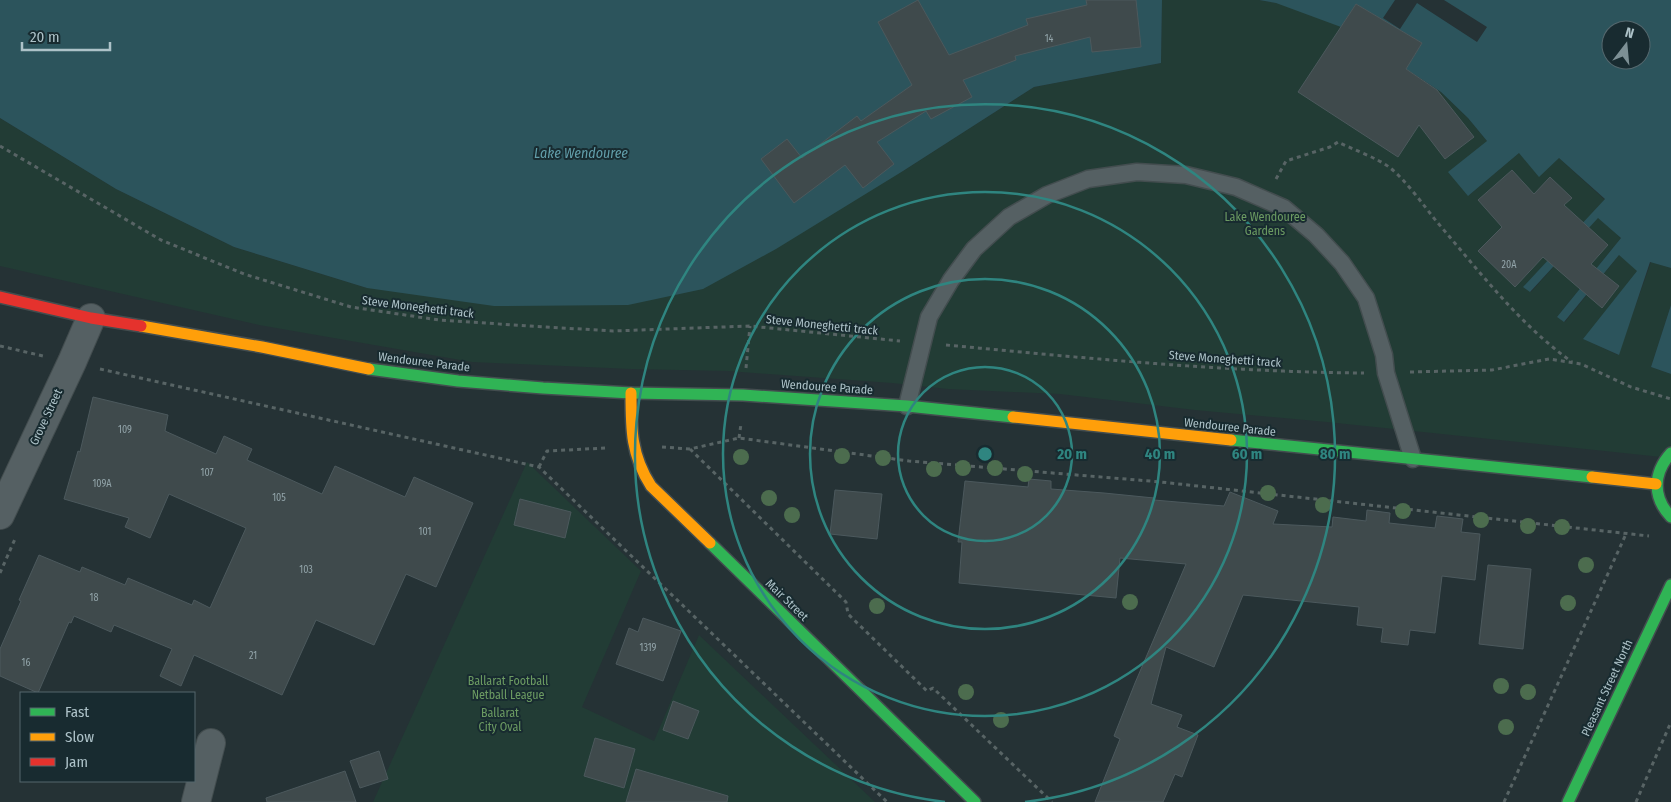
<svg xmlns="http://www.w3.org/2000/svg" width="1671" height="802" font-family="'Fira Sans Condensed',sans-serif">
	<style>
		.green { fill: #223c35 }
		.water { fill: #2c545c; fill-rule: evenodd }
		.pier { fill: #253235 }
		.building { fill: #3f4a4c; stroke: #4c595d }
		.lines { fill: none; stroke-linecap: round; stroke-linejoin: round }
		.lane-casing { stroke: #434d4f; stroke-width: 19 }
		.street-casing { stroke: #434d4f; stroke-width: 30 }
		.fast-casing { stroke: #434d4f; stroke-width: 14 }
		.slow-casing { stroke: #434d4f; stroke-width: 14 }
		.jam-casing { stroke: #434d4f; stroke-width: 14 }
		.path { stroke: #586465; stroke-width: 3; stroke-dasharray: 4 4; stroke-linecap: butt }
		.lane { stroke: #556063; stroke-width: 16 }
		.street { stroke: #556063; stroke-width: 28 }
		.fast { stroke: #30b455; stroke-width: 11 }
		.slow { stroke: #ff9f0a; stroke-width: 11 }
		.jam { stroke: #e5322d; stroke-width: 11 }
		.tree { fill: #4c6c4e }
		.ring { fill: none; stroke: #2f8580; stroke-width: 2.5 }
		.labels { text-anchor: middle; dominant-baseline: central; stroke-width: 4; stroke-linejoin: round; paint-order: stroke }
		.number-label { font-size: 10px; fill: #92a4a9 }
		.park-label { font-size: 12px; fill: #6c9b62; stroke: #182b30 }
		.street-label { font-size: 12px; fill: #adc2c8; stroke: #182b30 }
		.water-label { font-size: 14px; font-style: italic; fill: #629fab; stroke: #182b30 }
		.centre { fill: #2f8580; stroke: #182b30; stroke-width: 2.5 }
		.ring-label { font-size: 15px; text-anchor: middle; font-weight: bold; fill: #2f8580; stroke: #182b30; stroke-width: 4; stroke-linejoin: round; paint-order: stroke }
	</style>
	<rect width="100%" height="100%" fill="#253235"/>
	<path class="green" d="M 1162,0 L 1259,0 L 1276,3 L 1356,4 L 1422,43 L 1406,69 L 1441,92 L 1468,118 L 1487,141 L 1468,196 L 1520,152 L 1559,158 L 1605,200 L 1524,287 L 1531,292 L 1598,217 L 1621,238 L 1557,317 L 1565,322 L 1619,255 L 1638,270 L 1584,339 L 1618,355 L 1651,262 L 1671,268 L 1671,305 L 1651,367 L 1671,374 L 1671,458 L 1327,422 L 1195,410 L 1060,394 L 948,389 L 892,383 L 728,371 L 631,369 L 472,362 L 259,325 L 0,266 L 0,118 L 116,189 L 234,247 L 367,288 L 903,171 L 1034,87 L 1161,63 Z
		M 527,462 L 641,571 L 582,707 L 654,741 L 699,635 L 875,802 L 373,802 Z"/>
	<path class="water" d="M 0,0 L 1162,0 L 1161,63 L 1034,87 L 903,171 L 776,249 L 703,289 L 628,305 L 494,306 L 367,288 L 234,247 L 116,189 L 0,118 Z
		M 1259,0 L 1671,0 L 1671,268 L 1650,262 L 1619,355 L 1583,339 L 1637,271 L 1619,255 L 1564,322 L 1557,317 L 1621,238 L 1598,218 L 1530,292 L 1523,287 L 1605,199 L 1559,158 L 1539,177 L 1519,153 L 1468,196 L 1448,172 L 1487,141 L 1468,118 L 1441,92 L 1406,69 L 1422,43 L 1356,4 L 1341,27 L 1276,3 ZM 1611,30 L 1641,30 L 1641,60 L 1611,60 Z
		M 1671,305 L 1671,374 L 1651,367 Z"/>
	<path class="pier" d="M 1395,0 L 1444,0 L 1487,27 L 1477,42 L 1417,3 L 1400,29 L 1383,18 Z"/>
	<path class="building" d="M 918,0 L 949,55 L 1028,25 L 1026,19 L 1087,5 L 1086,0 L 1136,0 L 1141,47 L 1092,52 L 1090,37 L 1015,56 L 1016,60 L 963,80 L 972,97 L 931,119 L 926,111 L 877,142 L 894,164 L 863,188 L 845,165 L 794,203 L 761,159 L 787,139 L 802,158 L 857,116 L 861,121 L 912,85 L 878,22 Z
		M 1356,4 L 1422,43 L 1406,69 L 1437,90 L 1474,137 L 1445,159 L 1419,125 L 1398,157 L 1298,92 Z
		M 1512,170 L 1534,194 L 1550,177 L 1572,198 L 1564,205 L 1608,245 L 1591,264 L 1619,286 L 1602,308 L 1543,257 L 1515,287 L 1478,251 L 1502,227 L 1478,200 Z
		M 93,397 L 168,415 L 165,431 L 216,454 L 224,436 L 252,449 L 247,460 L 322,494 L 335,466 L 405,497 L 414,477 L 473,503 L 436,587 L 406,574 L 374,645 L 316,620 L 282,695 L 194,655 L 181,686 L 160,676 L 172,649 L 114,625 L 111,632 L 74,616 L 71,623 L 69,622 L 38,693 L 0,676 L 0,649 L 21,601 L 19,600 L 39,555 L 80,572 L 82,567 L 125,585 L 128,578 L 192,605 L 194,600 L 210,608 L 246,528 L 169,494 L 150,538 L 125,527 L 129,518 L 64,499 L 78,451 L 80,452 Z
		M 1029,479 L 1051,481 L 1051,489 L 1104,493 L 1154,498 L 1154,500 L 1224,506 L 1230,492 L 1278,511 L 1273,524 L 1332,527 L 1333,517 L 1366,521 L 1367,510 L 1390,513 L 1389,523 L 1435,528 L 1437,516 L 1463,519 L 1461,532 L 1480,534 L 1475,580 L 1442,576 L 1435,633 L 1410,630 L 1408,645 L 1381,642 L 1383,628 L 1357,625 L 1359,607 L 1243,595 L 1214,667 L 1166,647 L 1151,704 L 1182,715 L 1177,727 L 1198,735 L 1182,777 L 1175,774 L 1163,802 L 1095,802 L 1120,739 L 1114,736 L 1135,683 L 1186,564 L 1120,558 L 1116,598 L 959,583 L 962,542 L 958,542 L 965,481 L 1028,487 Z
		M 835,490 L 882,494 L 877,539 L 830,534 Z
		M 520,499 L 571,512 L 565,538 L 514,525 Z
		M 1488,565 L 1531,569 L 1523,649 L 1479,644 Z
		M 643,618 L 681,631 L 663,681 L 616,664 L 629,628 L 638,632 Z
		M 673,701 L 699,711 L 688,739 L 663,730 Z
		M 595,738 L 635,749 L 624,788 L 584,776 Z
		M 379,751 L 388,779 L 360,788 L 350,761 Z
		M 636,769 L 728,796 L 727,802 L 626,802 Z
		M 345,771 L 356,802 L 267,802 L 266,798 Z"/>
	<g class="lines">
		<defs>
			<path id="lane" d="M 907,406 L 929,317 L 951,280 L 974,249 L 1009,217 L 1047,195 L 1088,179 L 1137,172 L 1186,175 L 1236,187 L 1284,208 L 1316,235 L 1342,263 L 1366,298 L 1384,355 L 1386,373 L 1413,459"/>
			<path id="street" d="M 0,515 L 72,362 L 91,318
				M 196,802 L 211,743"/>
			<path id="fast" d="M 369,369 L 458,381 L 543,388 L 631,393 L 743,395 L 907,406 L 1013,417
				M 1231,440 L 1592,477
				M 1671,453 C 1653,473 1652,497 1671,517
				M 710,543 L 975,802
				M 1568,802 L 1671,585"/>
			<path id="slow" d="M 141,326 L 262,347 L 369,369
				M 631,393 C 631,429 631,455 651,486 L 710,543
				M 1013,417 L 1231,440
				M 1592,477 L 1656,484"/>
			<path id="jam" d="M 0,297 L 91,318 L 141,326"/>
		</defs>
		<use href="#lane" class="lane-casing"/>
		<use href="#street" class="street-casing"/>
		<use href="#fast" class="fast-casing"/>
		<use href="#slow" class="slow-casing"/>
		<use href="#jam" class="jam-casing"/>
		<path class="path" d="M 0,146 L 161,240 L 244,274 L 351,307 L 439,320 L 530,326 L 613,331 L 750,326 L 900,341
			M 1276,179 L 1286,161 L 1330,147 L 1338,142 C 1352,149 1377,158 1389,167 C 1405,179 1424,206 1437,222 C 1479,271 1519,324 1572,362
			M 946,345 C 1085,358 1224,372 1364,373
			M 0,346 L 43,356
			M 746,368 L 750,326
			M 100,369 L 539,467 L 887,802
			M 1410,372 L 1492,370 L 1549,359 L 1581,364 L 1631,387 L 1671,399
			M 739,438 L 741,424
			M 662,447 L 690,449 L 739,438 L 909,461 L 1161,482 L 1649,536
			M 690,449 L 846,602 L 848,614 L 927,691 L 933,688 L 1052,802
			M 539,467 L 547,451 L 606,448
			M 0,573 L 15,539
			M 1504,802 L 1626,534
			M 1636,802 L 1671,722"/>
		<use href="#lane" class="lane"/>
		<use href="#street" class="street"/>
		<use href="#fast" class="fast"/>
		<use href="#slow" class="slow"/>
		<use href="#jam" class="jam"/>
	</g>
	<g class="tree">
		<circle cx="842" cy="456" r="8"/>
		<circle cx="741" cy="457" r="8"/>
		<circle cx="883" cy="458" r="8"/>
		<circle cx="963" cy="468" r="8"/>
		<circle cx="995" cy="468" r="8"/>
		<circle cx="934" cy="469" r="8"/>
		<circle cx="1025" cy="474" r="8"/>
		<circle cx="1268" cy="493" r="8"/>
		<circle cx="769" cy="498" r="8"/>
		<circle cx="1323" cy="505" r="8"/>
		<circle cx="1403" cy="511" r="8"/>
		<circle cx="792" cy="515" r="8"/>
		<circle cx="1481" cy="520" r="8"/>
		<circle cx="1528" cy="526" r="8"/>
		<circle cx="1562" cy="527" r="8"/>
		<circle cx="1586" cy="565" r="8"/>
		<circle cx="1130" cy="602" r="8"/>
		<circle cx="1568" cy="603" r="8"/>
		<circle cx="877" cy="606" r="8"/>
		<circle cx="1501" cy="686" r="8"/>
		<circle cx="966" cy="692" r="8"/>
		<circle cx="1528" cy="692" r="8"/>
		<circle cx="1001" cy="720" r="8"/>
		<circle cx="1506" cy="727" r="8"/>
	</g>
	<g class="ring">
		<circle cx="985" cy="454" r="87"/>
		<circle cx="985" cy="454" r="175"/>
		<circle cx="985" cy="454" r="262"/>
		<path d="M945 802A350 350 0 1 1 1025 802"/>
	</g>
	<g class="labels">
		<g class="number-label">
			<text x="1049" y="39">14</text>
			<text x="1509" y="265">20A</text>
			<text x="125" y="430">109</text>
			<text x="207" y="473">107</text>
			<text x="102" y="484">109A</text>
			<text x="279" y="498">105</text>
			<text x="425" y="532">101</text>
			<text x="306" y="570">103</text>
			<text x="94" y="598">18</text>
			<text x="648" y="648">1319</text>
			<text x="253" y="656">21</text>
			<text x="26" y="663">16</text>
		</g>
		<g class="park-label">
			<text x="1265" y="217">Lake Wendouree<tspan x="1265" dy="14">Gardens</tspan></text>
			<text x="508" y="681">Ballarat Football<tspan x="508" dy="14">Netball League</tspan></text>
			<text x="500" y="713">Ballarat<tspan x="500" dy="14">City Oval</tspan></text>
		</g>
		<g class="street-label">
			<text transform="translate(418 307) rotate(7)">Steve Moneghetti track</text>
			<text transform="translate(822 325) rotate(6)">Steve Moneghetti track</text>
			<text transform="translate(1225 359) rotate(4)">Steve Moneghetti track</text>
			<text transform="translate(424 362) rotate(7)">Wendouree Parade</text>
			<text transform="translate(827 387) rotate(4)">Wendouree Parade</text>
			<text transform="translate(46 417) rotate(-65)">Grove Street</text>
			<text transform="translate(1230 427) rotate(6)">Wendouree Parade</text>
			<text transform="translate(787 600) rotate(44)">Mair Street</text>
			<text transform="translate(1607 688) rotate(-65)">Pleasant Street North</text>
		</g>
		<g class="water-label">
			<text x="581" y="153">Lake Wendouree</text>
		</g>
	</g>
	<circle cx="985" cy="454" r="8" class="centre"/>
	<g class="ring-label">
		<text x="1072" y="459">20 m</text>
		<text x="1160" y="459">40 m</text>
		<text x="1247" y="459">60 m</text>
		<text x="1335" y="459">80 m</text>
	</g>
	<rect x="20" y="692" width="175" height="90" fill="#182b30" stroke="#54676d"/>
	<rect x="30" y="708" width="25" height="8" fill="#30b455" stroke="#54676d"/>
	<text x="65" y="717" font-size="15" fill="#adc2c8">Fast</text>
	<rect x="30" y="733" width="25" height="8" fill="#ff9f0a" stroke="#54676d"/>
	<text x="65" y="742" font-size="15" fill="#adc2c8">Slow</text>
	<rect x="30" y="758" width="25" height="8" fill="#e5322d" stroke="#54676d"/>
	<text x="65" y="767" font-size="15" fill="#adc2c8">Jam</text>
	<g transform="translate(1626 45) rotate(16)"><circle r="24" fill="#182b30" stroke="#54676d"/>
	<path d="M0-4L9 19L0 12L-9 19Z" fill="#7d9095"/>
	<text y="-8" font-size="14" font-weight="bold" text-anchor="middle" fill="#adc2c8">N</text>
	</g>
	<path d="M22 42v8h88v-8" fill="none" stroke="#adc2c8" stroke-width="2.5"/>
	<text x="30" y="42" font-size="15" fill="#adc2c8" stroke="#182b30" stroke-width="4" paint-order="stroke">20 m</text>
</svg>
